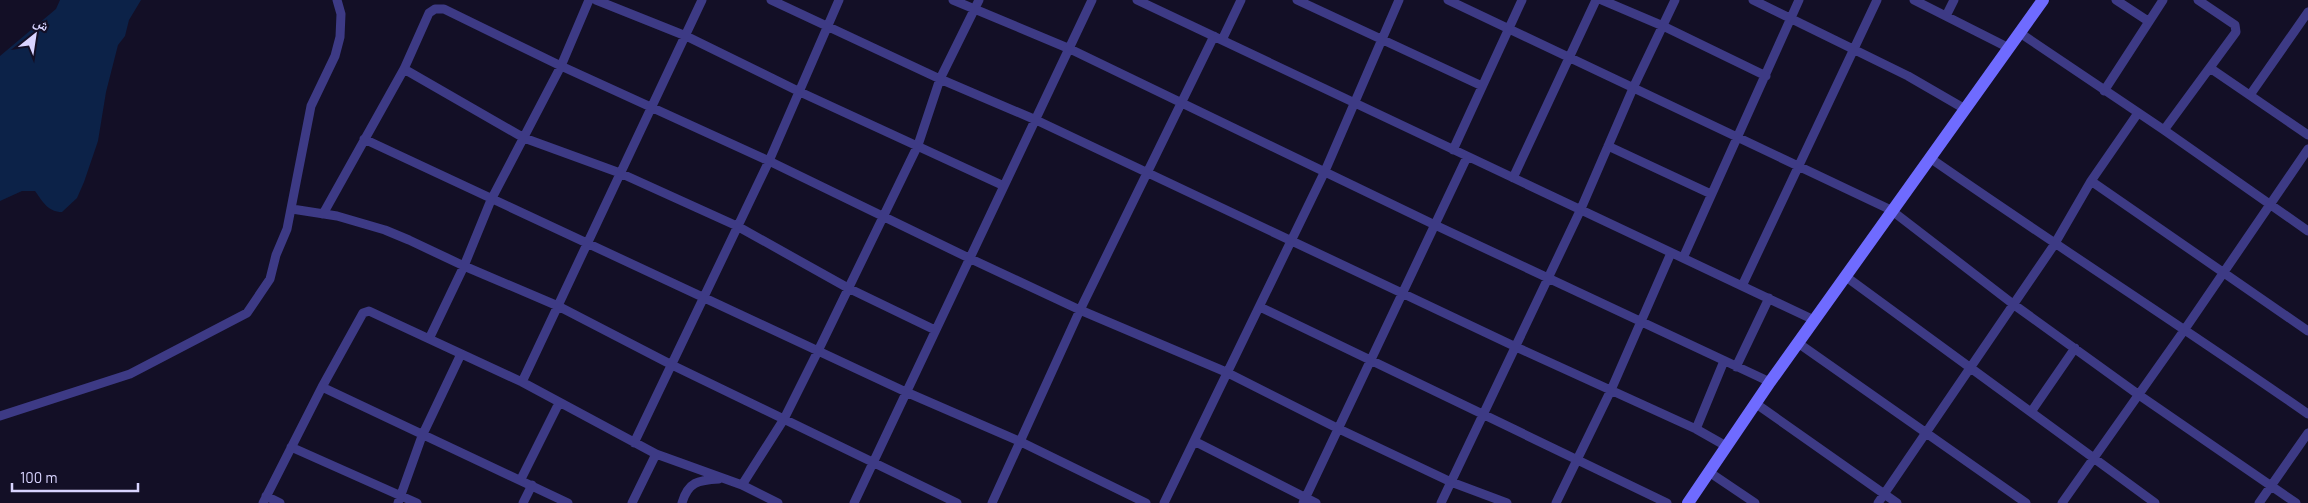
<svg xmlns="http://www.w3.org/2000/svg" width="2308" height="503" font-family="Barlow,'Noto Naskh Arabic',sans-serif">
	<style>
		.water { fill: #0c2248 }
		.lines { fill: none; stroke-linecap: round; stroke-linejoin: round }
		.street { stroke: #3d3a85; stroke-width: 9 }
		.secondary { stroke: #6f6bff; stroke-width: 12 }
	</style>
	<rect width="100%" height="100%" fill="#130f26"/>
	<path class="water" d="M 60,0 L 141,0 L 129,20 L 125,36 L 118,45 L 106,92 L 98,141 L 84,182 L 77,198 L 62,212 C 48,212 43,202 35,191 L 22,191 L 0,201 L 0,56 L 56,9 Z"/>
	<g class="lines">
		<path class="street" d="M 596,0 L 686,36 L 800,92 L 1004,186
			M 771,0 L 940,79 L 1036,120 L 1516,347 L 1696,429 L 1726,446
			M 953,0 L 1070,49 L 1435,225 L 1770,382
			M 1137,0 L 1814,320
			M 1297,0 L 1482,86
			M 1448,0 L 1891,210 L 2013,304 L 2139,395 L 2296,503
			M 1602,0 L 1663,26 L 1766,76
			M 1753,0 L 1908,76 L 1965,109
			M 1914,0 L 2009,48
			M 2116,0 L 2148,21
			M 1946,16 L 1954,0
			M 2020,33 L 2164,130 L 2308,231
			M 1222,40 L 1241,0
			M 2210,68 L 2308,135
			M 404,69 L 524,138 L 620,173 L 737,226 L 848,288 L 935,330
			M 2104,91 L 2163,0
			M 2250,95 L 2308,12
			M 2164,130 L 2236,32 L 2235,25 L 2198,0
			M 364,139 L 906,392 L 1021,442 L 1146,503
			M 1608,146 L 1711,194
			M 1453,150 L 1522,0
			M 1930,158 C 2055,245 2183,327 2308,414
			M 1513,178 L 1596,0
			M 2091,181 L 2308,331
			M 292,209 L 337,216 L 385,230 L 409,240 L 464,266 L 558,306 L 672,365 L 957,503
			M 323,214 L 404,69 L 429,13 L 435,9 L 444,9 L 561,66 L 769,161 L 971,259 L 1080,310 L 1226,372 L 1339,429 L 1451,482 L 1507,503
			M 1683,258 L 1799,0
			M 1845,276 L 2155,503
			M 1742,286 L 1877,0
			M 1260,307 L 1667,503
			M 429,339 L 464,266 L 491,200 L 561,66 L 589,0
			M 1798,343 L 2026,503
			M 1736,367 L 1769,298
			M 522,382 L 702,0
			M 322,387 L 568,503
			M 1755,403 L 1897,503
			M 2031,412 L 2075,348
			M 0,416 L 130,374 L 247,313 L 270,279 L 276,255 L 287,229 L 311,106 L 335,56 L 340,37 L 341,14 L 337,0
			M 1696,429 L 1724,361
			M 1194,441 L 1316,503
			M 634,443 L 769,161 L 839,0
			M 291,447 L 417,503
			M 1709,472 L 1755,503
			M 521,479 L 559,403
			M 742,485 L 784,419 L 818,351 L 918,145 L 940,79 L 979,0
			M 266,496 L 280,503
			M 263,503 L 322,387 L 363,313 L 369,311 L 522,382 L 656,454 L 742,485 L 778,503
			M 398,503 L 422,436 L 461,354
			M 523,503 L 532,485
			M 632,503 L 656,454
			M 682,503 C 688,482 698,480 719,479
			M 854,503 L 1092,0
			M 992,503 L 1080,310 L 1214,36
			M 1164,503 L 1325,171 L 1399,0
			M 1303,503 L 1467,157
			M 1441,503 L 1580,211 L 1634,86 L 1675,0
			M 1556,503 L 1611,390 L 1671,253
			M 1878,503 L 2054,245 L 2091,181 L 2138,113
			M 2062,503 L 2185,329 L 2308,149
			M 2259,503 L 2308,433"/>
		<path class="secondary" d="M 1688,503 L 1770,382 L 2043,0"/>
	</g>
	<g transform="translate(35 35) rotate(30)" stroke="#130f26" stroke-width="4" paint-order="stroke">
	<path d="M0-4L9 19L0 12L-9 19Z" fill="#d9d4ff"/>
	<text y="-8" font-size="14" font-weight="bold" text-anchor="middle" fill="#d9d4ff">ش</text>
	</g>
	<path d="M12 483v8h126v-8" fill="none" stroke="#d9d4ff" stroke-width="2.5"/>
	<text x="20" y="483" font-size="15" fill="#d9d4ff" stroke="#130f26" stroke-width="4" paint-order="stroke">100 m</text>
</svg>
